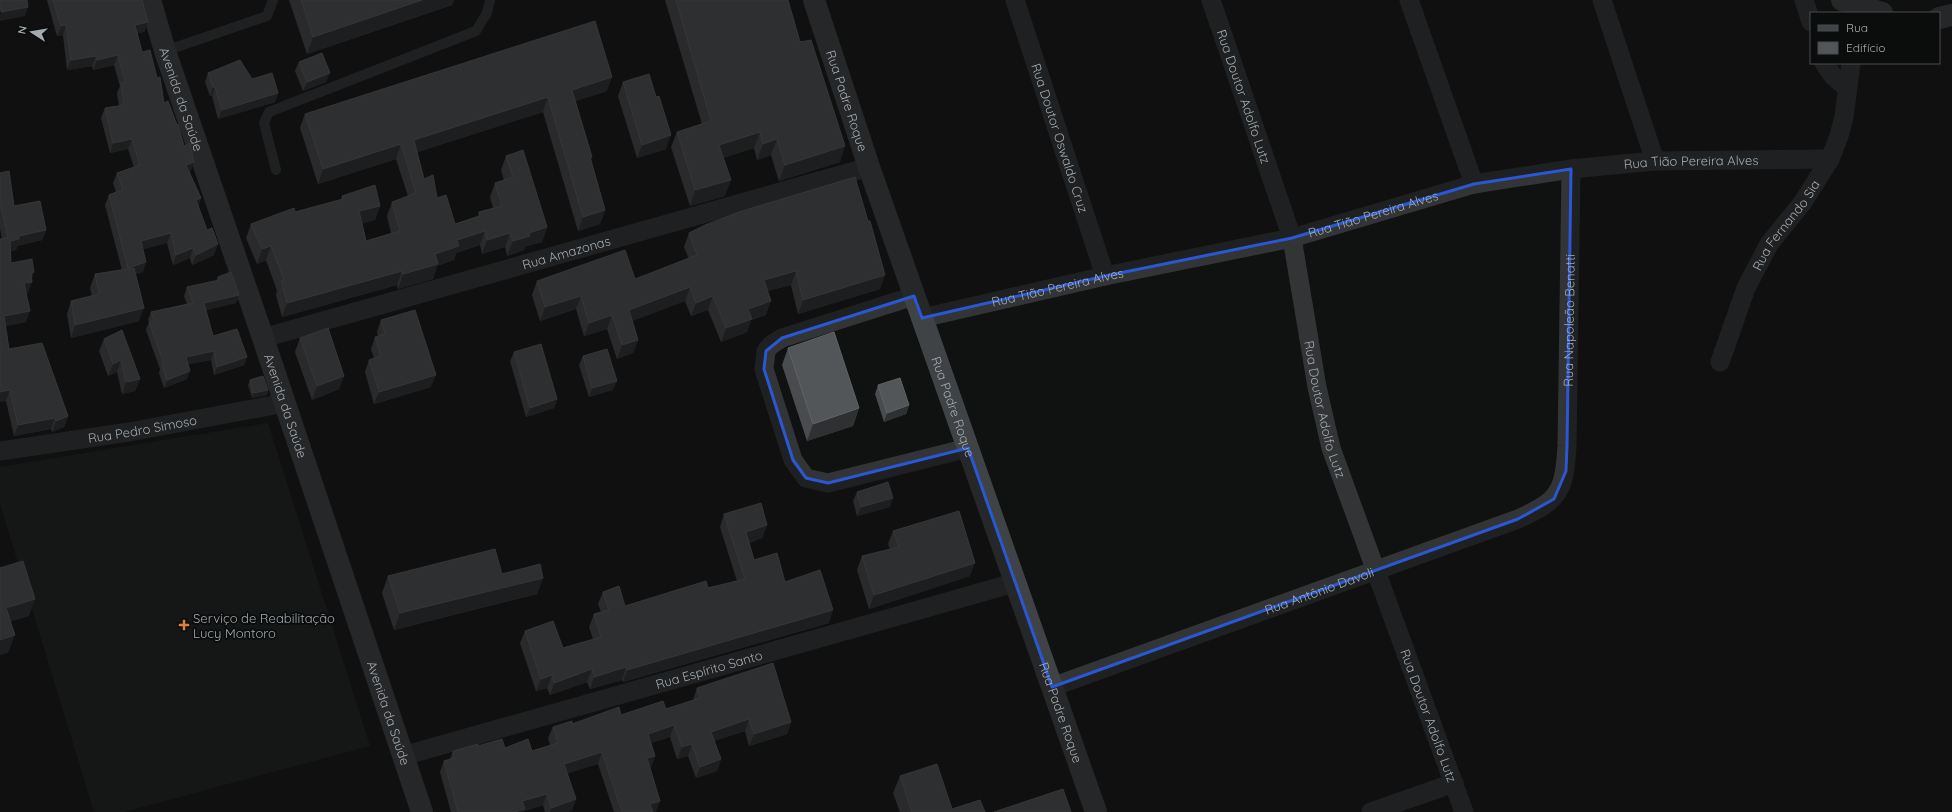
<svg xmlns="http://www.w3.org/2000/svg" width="1952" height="812" font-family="Quicksand,sans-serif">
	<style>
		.built { fill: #1c1d1e }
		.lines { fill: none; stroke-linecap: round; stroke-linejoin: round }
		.lane { stroke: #323436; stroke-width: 10 }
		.street { stroke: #323436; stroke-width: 19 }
		.secondary { stroke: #404346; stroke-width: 22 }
		.wall { fill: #494b4e }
		.shaded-wall { fill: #2e3031 }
		.building { fill: #525659; stroke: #5f6367 }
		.marked { fill: none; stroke: #2a57d4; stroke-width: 3; stroke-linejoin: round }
		.poi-dot { fill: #dc803e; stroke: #0b0c0c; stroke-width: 1.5 }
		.labels { text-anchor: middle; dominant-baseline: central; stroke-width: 3.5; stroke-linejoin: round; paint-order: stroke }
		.street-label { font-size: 13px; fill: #a3abb1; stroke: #0b0c0c }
		.poi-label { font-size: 13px; fill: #a3abb1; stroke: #0b0c0c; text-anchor: start }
	</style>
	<rect width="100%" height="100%" fill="#101111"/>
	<path class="built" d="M 268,423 L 370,746 L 124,812 L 94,812 L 0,504 L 0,467 Z"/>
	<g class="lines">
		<path class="lane" d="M 165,51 L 267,16 L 273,0
			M 276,170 L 264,123 L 269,112 L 476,31 L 487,13 L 490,0"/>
		<g class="street">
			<path id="s1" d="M 1015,0 L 1105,276"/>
			<path id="s2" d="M 1211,0 L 1292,238 L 1317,387 L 1331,448 L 1464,812"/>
			<path d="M 1409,0 L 1474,184"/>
			<path d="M 1602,0 L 1655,161"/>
			<path d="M 1804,0 L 1811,22"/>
			<path d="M 1824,63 L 1833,76 L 1847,88"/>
			<path d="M 914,296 L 782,338 L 771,345 L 766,351 L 764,369 L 793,460 L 806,478 L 828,483 L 968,448"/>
			<path id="s3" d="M 922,318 L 1105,276 L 1292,238 L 1474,184 L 1571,169 L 1655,161 L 1830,159"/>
			<path id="s4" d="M 263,338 L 869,167"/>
			<path id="s5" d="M 1720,362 L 1746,288 L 1769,244 L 1803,202 L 1830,159 L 1839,136 L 1844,117 L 1851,63"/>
			<path id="s6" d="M 0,451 L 129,432 L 285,403"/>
			<path id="s7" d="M 1052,687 L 1518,519 C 1560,500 1564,492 1567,446 L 1571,169"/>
			<path id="s8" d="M 403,756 L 1014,583"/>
			<path d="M 1371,812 L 1454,783"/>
		</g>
		<g class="secondary">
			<path id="s9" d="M 150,0 L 165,51 L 263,338 L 422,812"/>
			<path id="s10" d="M 814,0 L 869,167 L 1096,812"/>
			<path d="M 1842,0 L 1882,13"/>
			<path d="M 1939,18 L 1952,15"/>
		</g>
	</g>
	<path class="wall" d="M 47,0 L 142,0 L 148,22 L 144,32 L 137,33 L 142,52 L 164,103 L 190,173 L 198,207 L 214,255 L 192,265 L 190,258 L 173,265 L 167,243 L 143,249 L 143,272 L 135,274 L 139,321 L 71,338 L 67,314 L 71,301 L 92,296 L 90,288 L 95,274 L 122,270 L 105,205 L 109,195 L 116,192 L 113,183 L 117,173 L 134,167 L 128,149 L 110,153 L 101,118 L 105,108 L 119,106 L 117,93 L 120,86 L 114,65 L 93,70 L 92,66 L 67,70 L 63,35 L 57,36 Z
		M 289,0 L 454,0 L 452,5 L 307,54 Z
		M 665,0 L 788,0 L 800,42 L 840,162 L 779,181 L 771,155 L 757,160 L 754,148 L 723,158 L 725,196 L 690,206 L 671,147 L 677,132 L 702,124 Z
		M 299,62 L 326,82 L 303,91 L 295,71 Z
		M 208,73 L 252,79 L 278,93 L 275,102 L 218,119 L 212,96 L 210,96 L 205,82 Z
		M 623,82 L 656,97 L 666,149 L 637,158 L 618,96 Z
		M 607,91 L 575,101 L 592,157 L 591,160 L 605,210 L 600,224 L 578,231 L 543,112 L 417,152 L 424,179 L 455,224 L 478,216 L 479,212 L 493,208 L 490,197 L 495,183 L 504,180 L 501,170 L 506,156 L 547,227 L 542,242 L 526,246 L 524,250 L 507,256 L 505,247 L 482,254 L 480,245 L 456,253 L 454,260 L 437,266 L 433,279 L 398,289 L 397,285 L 282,317 L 276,295 L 277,291 L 266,260 L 257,264 L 246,238 L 251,224 L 341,200 L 342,196 L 380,206 L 375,220 L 362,223 L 366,241 L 391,233 L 387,216 L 392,202 L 408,196 L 396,159 L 318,184 L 300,128 L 305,114 Z
		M 0,173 L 14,206 L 46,230 L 42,240 L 17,246 L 16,250 L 10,251 L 11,263 L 34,272 L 32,278 L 28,293 L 26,293 L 26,322 L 5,326 L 9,349 L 68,416 L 64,427 L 52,432 L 51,429 L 14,436 L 6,401 L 2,239 L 0,228 Z
		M 689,233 L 880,289 L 798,314 L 791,285 L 767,291 L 766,315 L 751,320 L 747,332 L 721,342 L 708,310 L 691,316 L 685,301 L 632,321 L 638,340 L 633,353 L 617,359 L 607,329 L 584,336 L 576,309 L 540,321 L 532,295 L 537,281 L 635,279 L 689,259 L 684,247 Z
		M 218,277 L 239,295 L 236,303 L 206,310 L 213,336 L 247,357 L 244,365 L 214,375 L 211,360 L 188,364 L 187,379 L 164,388 L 159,373 L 160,369 L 146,330 L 149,322 L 148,320 L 151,312 L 187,304 L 184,296 L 187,287 L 216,281 Z
		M 381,320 L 431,387 L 374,404 L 365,372 L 369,360 L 374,358 L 371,349 L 375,337 L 378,336 L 377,332 Z
		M 300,338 L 344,376 L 339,389 L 312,400 L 295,352 Z
		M 104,339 L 140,379 L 135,391 L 122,394 L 117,372 L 108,376 L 99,351 Z
		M 788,348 L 859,408 L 853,426 L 807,441 L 782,365 Z
		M 514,352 L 557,399 L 554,408 L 526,417 L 510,361 Z
		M 583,356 L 613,390 L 589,397 L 579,365 Z
		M 250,380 L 268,390 L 267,395 L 252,398 L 248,385 Z
		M 878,385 L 909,405 L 906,414 L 884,422 L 875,394 Z
		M 857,492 L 890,507 L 857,516 L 853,501 Z
		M 724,514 L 767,525 L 762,538 L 749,543 L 754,560 L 785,582 L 829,623 L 623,682 L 622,680 L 590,689 L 587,682 L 550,695 L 547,688 L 536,691 L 520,643 L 525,631 L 563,648 L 593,639 L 589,627 L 594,614 L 601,612 L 598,604 L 603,592 L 625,606 L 737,581 L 720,527 Z
		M 893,531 L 970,576 L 869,609 L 857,570 L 862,556 L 890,549 L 888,544 Z
		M 502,574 L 543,578 L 537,594 L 394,630 L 382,593 L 388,576 Z
		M 697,688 L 791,722 L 787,734 L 749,746 L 745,731 L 714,741 L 721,759 L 717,771 L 696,778 L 688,756 L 677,759 L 670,737 L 651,743 L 655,756 L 651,767 L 650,768 L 656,812 L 614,812 L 598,764 L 567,773 L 576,799 L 572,810 L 568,812 L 545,812 L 543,805 L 525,811 L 524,812 L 451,812 L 440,772 L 444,761 L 450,759 L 453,751 L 478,746 L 505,748 L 532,751 L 550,745 L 548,738 L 553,727 L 621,715 L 666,709 L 693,700 Z
		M 900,776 L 952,809 L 985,812 L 900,812 L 893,793 Z"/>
	<path class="shaded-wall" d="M 422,0 L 454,0 L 452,5 L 307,54 L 313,37 Z
		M 28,7 L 25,16 L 0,21 L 0,15 L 1,12 Z
		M 148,22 L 144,32 L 131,35 L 135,25 Z
		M 66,25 L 63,35 L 57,36 L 61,26 Z
		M 118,55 L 114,65 L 93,70 L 97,60 Z
		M 96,56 L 92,66 L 67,70 L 71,60 Z
		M 330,73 L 326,82 L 303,91 L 307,82 Z
		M 612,77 L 607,91 L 567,104 L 572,90 Z
		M 213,87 L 215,87 L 212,96 L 210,96 Z
		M 278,93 L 275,102 L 218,119 L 222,110 Z
		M 548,97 L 543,112 L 409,155 L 414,140 Z
		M 760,132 L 754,148 L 713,161 L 719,145 Z
		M 671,135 L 666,149 L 637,158 L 642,145 Z
		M 132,139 L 128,149 L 110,153 L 113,143 Z
		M 777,139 L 771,155 L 757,160 L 763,144 Z
		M 401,144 L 396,159 L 318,184 L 323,169 Z
		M 845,146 L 840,162 L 779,181 L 785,165 Z
		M 194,162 L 190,173 L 182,175 L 186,165 Z
		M 731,180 L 725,196 L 690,206 L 695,190 Z
		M 201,198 L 198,208 L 196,200 Z
		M 380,206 L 375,220 L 354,226 L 359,211 Z
		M 605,210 L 600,224 L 578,231 L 583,217 Z
		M 547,227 L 542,242 L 526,246 L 524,250 L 507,256 L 513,241 L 529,233 Z
		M 46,230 L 42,240 L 17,246 L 16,250 L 6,251 L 10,241 L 19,236 Z
		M 485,231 L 480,245 L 456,253 L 454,260 L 437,266 L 433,279 L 398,289 L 403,274 L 457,240 Z
		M 171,233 L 167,243 L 137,251 L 141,241 Z
		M 510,233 L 505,247 L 482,254 L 487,240 Z
		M 218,244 L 214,255 L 192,265 L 196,255 Z
		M 271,246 L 266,260 L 257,264 L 262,249 Z
		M 193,248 L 190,258 L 173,265 L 176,255 Z
		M 146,262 L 143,272 L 124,278 L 128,268 Z
		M 402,271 L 397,285 L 282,317 L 287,303 Z
		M 796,271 L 791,285 L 759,293 L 764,280 Z
		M 34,272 L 30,282 L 32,282 L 28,293 L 20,294 L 24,283 L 31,273 Z
		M 885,275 L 880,289 L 798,314 L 803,300 Z
		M 690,287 L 685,301 L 624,324 L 629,310 Z
		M 239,295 L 236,303 L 201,311 L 204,303 Z
		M 581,296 L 576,309 L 540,321 L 545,307 Z
		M 713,296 L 708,310 L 691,316 L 696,303 Z
		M 771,301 L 766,315 L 751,320 L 747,332 L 721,342 L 726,328 L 748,309 Z
		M 144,308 L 139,321 L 71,338 L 75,325 Z
		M 30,311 L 26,322 L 0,327 L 4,316 Z
		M 612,315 L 607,329 L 584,336 L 589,323 Z
		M 638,340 L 633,353 L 617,359 L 622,345 Z
		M 214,351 L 211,360 L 183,365 L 186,357 Z
		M 247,357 L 244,365 L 214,375 L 217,367 Z
		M 121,360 L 117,372 L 108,376 L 113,364 Z
		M 190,371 L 187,379 L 164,388 L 167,380 Z
		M 436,375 L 431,387 L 374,404 L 379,392 Z
		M 344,376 L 339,389 L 312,400 L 317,386 Z
		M 140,379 L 135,391 L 122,394 L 126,382 Z
		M 617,381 L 613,390 L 589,397 L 592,388 Z
		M 10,390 L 6,401 L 0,402 L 0,392 Z
		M 268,390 L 267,395 L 252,398 L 253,393 Z
		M 557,399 L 554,408 L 526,417 L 530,408 Z
		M 909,405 L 906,414 L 884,422 L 887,413 Z
		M 859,408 L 853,426 L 807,441 L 813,424 Z
		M 68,416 L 64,427 L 52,432 L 56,421 Z
		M 55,418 L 51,429 L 14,436 L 18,425 Z
		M 893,498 L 890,507 L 857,516 L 861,507 Z
		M 767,525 L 762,538 L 741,545 L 746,532 Z
		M 975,563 L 970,576 L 869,609 L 874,595 Z
		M 543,578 L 537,594 L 394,630 L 400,613 Z
		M 35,599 L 29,616 L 0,625 L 6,608 Z
		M 833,610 L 829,623 L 623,682 L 627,670 Z
		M 15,635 L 8,653 L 0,655 L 0,640 Z
		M 626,667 L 622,680 L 590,689 L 594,677 Z
		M 592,669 L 587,682 L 550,695 L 554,683 Z
		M 552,675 L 547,688 L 536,691 L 541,679 Z
		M 749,719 L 745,731 L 707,743 L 711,732 Z
		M 791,722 L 787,734 L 749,746 L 754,734 Z
		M 674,725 L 670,737 L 644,745 L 648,734 Z
		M 692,744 L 688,756 L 677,759 L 682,747 Z
		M 602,752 L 598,764 L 560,776 L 564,764 Z
		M 655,756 L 651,767 L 642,770 L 647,758 Z
		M 721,759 L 717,771 L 696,778 L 700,767 Z
		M 547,794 L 543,805 L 525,811 L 524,812 L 514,812 L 522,801 Z
		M 576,799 L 572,810 L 568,812 L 550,812 L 551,808 Z
		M 660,801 L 656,812 L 647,812 L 650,804 Z"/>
	<path class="building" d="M 0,0 L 27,0 L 28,7 L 1,12 L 0,5 Z
		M 53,0 L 142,0 L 148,22 L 135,25 L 142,52 L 150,50 L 157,78 L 160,77 L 164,103 L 168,101 L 177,125 L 178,124 L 184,146 L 190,143 L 194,162 L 186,165 L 201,198 L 196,200 L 207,230 L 212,228 L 218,244 L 196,255 L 193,248 L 176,255 L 171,233 L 141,241 L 146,262 L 128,268 L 109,195 L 123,189 L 117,173 L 140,165 L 132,139 L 113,143 L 105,108 L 124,105 L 121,83 L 125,82 L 118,55 L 97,60 L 96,56 L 71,60 L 66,25 L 61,26 Z
		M 301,0 L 422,0 L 313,37 Z
		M 676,0 L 788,0 L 800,42 L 811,40 L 845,146 L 785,165 L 777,139 L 763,144 L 760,132 L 719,145 L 731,180 L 695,190 L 677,132 L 711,121 Z
		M 595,21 L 612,77 L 572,90 L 592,157 L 590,157 L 605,210 L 583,217 L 548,97 L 414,140 L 424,179 L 433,175 L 437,198 L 446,195 L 455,224 L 480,216 L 479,212 L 502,206 L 495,183 L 513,177 L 506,156 L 523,150 L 547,227 L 529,233 L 530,236 L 513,241 L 510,233 L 487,240 L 485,231 L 457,240 L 459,246 L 435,254 L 438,264 L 403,274 L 402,271 L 287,303 L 281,281 L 284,280 L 271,246 L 262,249 L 251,224 L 294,208 L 295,212 L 343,199 L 342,196 L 375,185 L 380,206 L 359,211 L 366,241 L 400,231 L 392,202 L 416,193 L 401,144 L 323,169 L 305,114 Z
		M 322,53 L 330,73 L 307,82 L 299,62 Z
		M 240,60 L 252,79 L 272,73 L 278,93 L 222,110 L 215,87 L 213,87 L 208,73 Z
		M 649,74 L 656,97 L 659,96 L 671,135 L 642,145 L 623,82 Z
		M 9,171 L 14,206 L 40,201 L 46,230 L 19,236 L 19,239 L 10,241 L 11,263 L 32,259 L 34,272 L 31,273 L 32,282 L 24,283 L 30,311 L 4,316 L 9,349 L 42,343 L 68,416 L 56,421 L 55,418 L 18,425 L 10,390 L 0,392 L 0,239 L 8,238 L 1,206 L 0,206 L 0,173 Z
		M 855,177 L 868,221 L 870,221 L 885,275 L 803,300 L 796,271 L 764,280 L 771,301 L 748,309 L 752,319 L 726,328 L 713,296 L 696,303 L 690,287 L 629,310 L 638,340 L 622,345 L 612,315 L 589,323 L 581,296 L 545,307 L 537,281 L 625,250 L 635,279 L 697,255 L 689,233 L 705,225 L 742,211 Z
		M 134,268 L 144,308 L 75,325 L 71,301 L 99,294 L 95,274 Z
		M 231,272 L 239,295 L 204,303 L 213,336 L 237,329 L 247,357 L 217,367 L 214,351 L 186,357 L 190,371 L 167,380 L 162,365 L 164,364 L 149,322 L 154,320 L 151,312 L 193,303 L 187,287 L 219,280 L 218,277 Z
		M 415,310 L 436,375 L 379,392 L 369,360 L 381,356 L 375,337 L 385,334 L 381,320 Z
		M 328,328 L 344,376 L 317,386 L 300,338 Z
		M 122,330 L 140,379 L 126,382 L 121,360 L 113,364 L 104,339 Z
		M 834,332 L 859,408 L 813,424 L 788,348 Z
		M 541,344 L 557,399 L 530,408 L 514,352 Z
		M 607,349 L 617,381 L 592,388 L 583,356 Z
		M 263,376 L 268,390 L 253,393 L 250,380 Z
		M 900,378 L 909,405 L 887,413 L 878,385 Z
		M 888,482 L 893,498 L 861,507 L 857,492 Z
		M 761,503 L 767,525 L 746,532 L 754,560 L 777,553 L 785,582 L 820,570 L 833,610 L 627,670 L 626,667 L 594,677 L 592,669 L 554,683 L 552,675 L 541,679 L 525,631 L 553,621 L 563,648 L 601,637 L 594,614 L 609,610 L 603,592 L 619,586 L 625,606 L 706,581 L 708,588 L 745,579 L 724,514 Z
		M 959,511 L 975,563 L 874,595 L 862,556 L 899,547 L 893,531 Z
		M 495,549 L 502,574 L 540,564 L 543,578 L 400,613 L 388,576 Z
		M 23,561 L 35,599 L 6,608 L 15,635 L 0,640 L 0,568 Z
		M 773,663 L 791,722 L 754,734 L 749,719 L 711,732 L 721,759 L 700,767 L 692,744 L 682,747 L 674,725 L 648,734 L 655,756 L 647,758 L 660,801 L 650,804 L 653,812 L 622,812 L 602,752 L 564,764 L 576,799 L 551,808 L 547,794 L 522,801 L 525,809 L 514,812 L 458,812 L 444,761 L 454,758 L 453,751 L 478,744 L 478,746 L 502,739 L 505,748 L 528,739 L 532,751 L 558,743 L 553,727 L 572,721 L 572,724 L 619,707 L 621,715 L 663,701 L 666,709 L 700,698 L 697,688 Z
		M 937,764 L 952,809 L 980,800 L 985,812 L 912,812 L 900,776 Z
		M 1063,789 L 1071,812 L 994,812 Z"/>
	<path d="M0 0H1952V812H0ZM 1571,169 L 1567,446 L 1566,471 L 1554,499 L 1518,519 L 1052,687 L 968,448 L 828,483 L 806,478 L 793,460 L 764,369 L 766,351 L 782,338 L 914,296 L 922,318 L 1105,276 L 1292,238 L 1474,184 Z" fill="#101111" fill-opacity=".55" fill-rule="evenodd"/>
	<path class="marked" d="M 1571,169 L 1567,446 L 1566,471 L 1554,499 L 1518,519 L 1052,687 L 968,448 L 828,483 L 806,478 L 793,460 L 764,369 L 766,351 L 782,338 L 914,296 L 922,318 L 1105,276 L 1292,238 L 1474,184 Z"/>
	<path class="poi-dot" d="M182 619h4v4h4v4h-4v4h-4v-4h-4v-4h4z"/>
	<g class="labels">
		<g class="street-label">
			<text stroke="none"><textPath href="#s2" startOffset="102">Rua Doutor Adolfo Lutz</textPath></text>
			<text stroke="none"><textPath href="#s9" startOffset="104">Avenida da Saúde</textPath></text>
			<text stroke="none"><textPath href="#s10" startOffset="106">Rua Padre Roque</textPath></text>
			<text stroke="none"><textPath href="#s1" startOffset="145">Rua Doutor Oswaldo Cruz</textPath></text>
			<text stroke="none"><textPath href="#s3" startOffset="787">Rua Tião Pereira Alves</textPath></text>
			<text stroke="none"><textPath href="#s3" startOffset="463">Rua Tião Pereira Alves</textPath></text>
			<text stroke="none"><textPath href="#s5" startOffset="153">Rua Fernando Sia</textPath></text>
			<text stroke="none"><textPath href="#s4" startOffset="315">Rua Amazonas</textPath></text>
			<text stroke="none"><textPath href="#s3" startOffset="139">Rua Tião Pereira Alves</textPath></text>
			<text stroke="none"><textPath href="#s7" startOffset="717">Rua Napoleão Benatti</textPath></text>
			<text stroke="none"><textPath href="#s9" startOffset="428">Avenida da Saúde</textPath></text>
			<text stroke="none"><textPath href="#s10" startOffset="430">Rua Padre Roque</textPath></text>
			<text stroke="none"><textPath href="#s2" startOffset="426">Rua Doutor Adolfo Lutz</textPath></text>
			<text stroke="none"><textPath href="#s6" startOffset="144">Rua Pedro Simoso</textPath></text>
			<text stroke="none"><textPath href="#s7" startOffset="284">Rua Antônio Davoli</textPath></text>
			<text stroke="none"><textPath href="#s8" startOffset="318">Rua Espírito Santo</textPath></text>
			<text stroke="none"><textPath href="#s10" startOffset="754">Rua Padre Roque</textPath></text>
			<text stroke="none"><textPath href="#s9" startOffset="752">Avenida da Saúde</textPath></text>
			<text stroke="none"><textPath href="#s2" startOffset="750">Rua Doutor Adolfo Lutz</textPath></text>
		</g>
		<g class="poi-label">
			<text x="193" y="618">Serviço de Reabilitação<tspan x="193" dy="15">Lucy Montoro</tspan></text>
		</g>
	</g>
	<rect x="1810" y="12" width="130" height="52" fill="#0b0c0c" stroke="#484c4e"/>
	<rect x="1818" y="25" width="20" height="6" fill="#404346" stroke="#484c4e"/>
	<text x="1846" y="32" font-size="12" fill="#a3abb1">Rua</text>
	<rect x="1818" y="42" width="20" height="12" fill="#525659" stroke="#484c4e"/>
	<text x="1846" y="52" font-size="12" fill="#a3abb1">Edifício</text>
	<g transform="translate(32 32) rotate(282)" stroke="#0b0c0c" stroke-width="3" paint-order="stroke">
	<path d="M0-3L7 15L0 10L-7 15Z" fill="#a3abb1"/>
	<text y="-6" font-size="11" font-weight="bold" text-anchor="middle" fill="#a3abb1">N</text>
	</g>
</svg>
